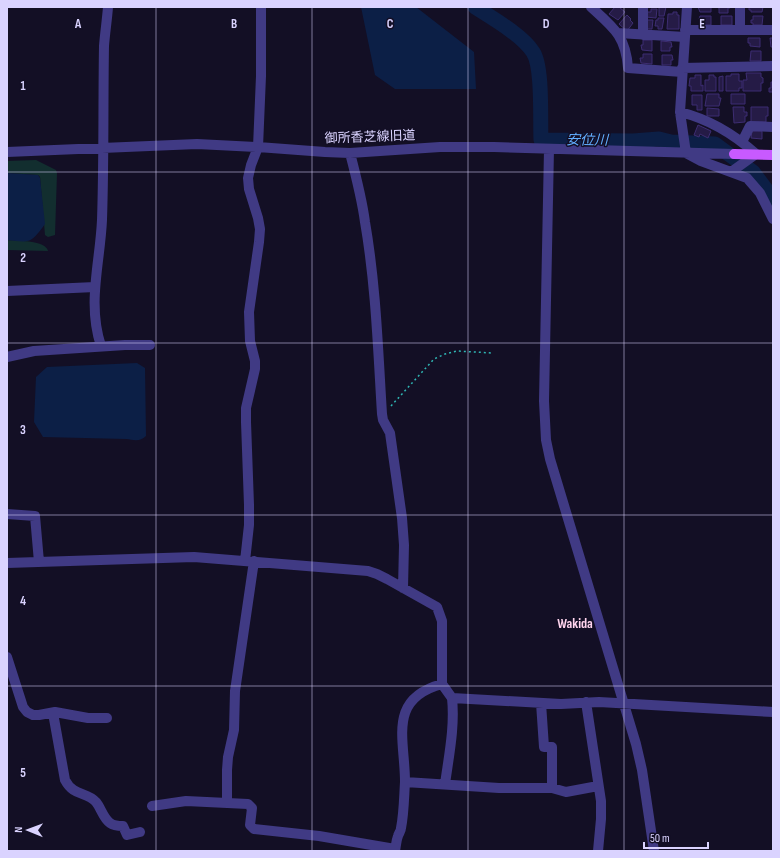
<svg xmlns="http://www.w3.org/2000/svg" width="780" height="858" font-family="'Sofia Sans Condensed','Noto Sans JP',sans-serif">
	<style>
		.green { fill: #122e2f }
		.water { fill: #0c1f46 }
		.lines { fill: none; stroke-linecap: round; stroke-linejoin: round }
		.river { stroke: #0c1f46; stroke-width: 15 }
		.building { fill: #251b46; stroke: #3d2d72 }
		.path { stroke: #2fb6b4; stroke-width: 1.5; stroke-dasharray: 2 3; stroke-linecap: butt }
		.minor { stroke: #403a84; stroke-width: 10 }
		.major { stroke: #c85aff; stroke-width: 10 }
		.grid { fill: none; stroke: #dad3ff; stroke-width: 1; stroke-opacity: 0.55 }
		.labels { text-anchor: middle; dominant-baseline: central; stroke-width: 3; stroke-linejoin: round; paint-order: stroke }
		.street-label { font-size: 13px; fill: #dad3ff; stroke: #130f25 }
		.water-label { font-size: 14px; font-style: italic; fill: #61aeff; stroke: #130f25 }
		.neighbourhood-label { font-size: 14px; font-weight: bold; fill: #ffd4ee; stroke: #130f25 }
		.grid-label { font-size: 13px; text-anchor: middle; font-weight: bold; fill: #dad3ff; stroke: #130f25; stroke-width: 3; stroke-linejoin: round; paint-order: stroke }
	</style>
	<rect width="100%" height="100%" fill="#130f25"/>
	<path class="green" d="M 36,160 L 56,170 L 57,173 L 55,235 L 48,237 L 45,235 L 40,177 L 38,175 L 7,173 L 7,161 Z
		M 7,240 C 17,241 46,240 48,251 L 7,250 Z"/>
	<path class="water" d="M 361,7 L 416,7 L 474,52 L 476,89 L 395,89 L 375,75 Z
		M 7,173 L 38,175 L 40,178 L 45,224 C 31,243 31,243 7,240 Z
		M 137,363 L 145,368 L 146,436 C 140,442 134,440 126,439 L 43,437 L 34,422 L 36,377 L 47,367 Z"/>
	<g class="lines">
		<path class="river" d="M 475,7 C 492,18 522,35 533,52 C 543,67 540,120 541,140 L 633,141 L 659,139 L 671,142 L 715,144 L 753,172 L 773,199"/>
	</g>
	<path class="building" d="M 615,7 L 619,7 L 625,12 L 618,20 L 609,14 Z
		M 659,7 L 666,7 L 664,16 L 659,16 Z
		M 698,7 L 711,7 L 711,12 L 700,12 Z
		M 717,7 L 730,7 L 730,8 L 728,8 L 728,13 L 719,13 L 719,8 Z
		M 749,7 L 763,7 L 762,12 L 751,12 L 751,10 L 749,10 Z
		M 651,9 L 657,9 L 656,18 L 646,17 L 646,12 L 651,12 Z
		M 673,12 L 677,12 L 677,15 L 679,15 L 679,29 L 667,29 L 668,14 L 673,14 Z
		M 627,15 L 631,19 L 630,20 L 633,23 L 627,31 L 619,24 Z
		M 700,16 L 711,16 L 711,25 L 701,25 L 701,19 L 699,19 Z
		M 721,16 L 732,16 L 732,25 L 721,25 Z
		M 753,16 L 763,16 L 762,25 L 753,25 L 753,23 L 751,23 L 751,20 L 753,20 Z
		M 658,18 L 664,18 L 662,29 L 658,29 L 658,26 L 655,26 L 656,20 L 658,20 Z
		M 646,20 L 653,20 L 652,29 L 646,29 Z
		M 748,38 L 760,38 L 760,47 L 750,46 L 750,43 L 748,43 Z
		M 770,38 L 773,38 L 773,47 L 771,47 Z
		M 643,40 L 652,40 L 652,51 L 642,50 L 641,45 L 643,45 Z
		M 661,41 L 671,42 L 672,47 L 670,47 L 670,51 L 661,51 Z
		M 751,51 L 761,51 L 761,61 L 750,61 Z
		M 643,54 L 652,54 L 652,64 L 641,63 L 640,58 L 643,58 Z
		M 662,55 L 672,55 L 673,60 L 671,60 L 671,65 L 662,65 Z
		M 746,73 L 761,73 L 761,77 L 763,78 L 763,83 L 761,83 L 761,91 L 743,91 L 743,80 L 747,80 Z
		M 731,74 L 739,74 L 739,81 L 742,81 L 742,88 L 739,88 L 739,91 L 726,91 L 726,76 L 731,76 Z
		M 695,75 L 701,75 L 701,86 L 703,85 L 703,91 L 691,91 L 691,86 L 689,86 L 690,78 L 695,78 Z
		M 709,75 L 714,75 L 714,77 L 716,77 L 716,91 L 705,91 L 705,80 L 709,80 Z
		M 723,76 L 723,91 L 719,91 L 719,77 Z
		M 771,82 L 773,82 L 773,92 L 769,92 L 769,88 L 771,88 Z
		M 707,94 L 719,94 L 719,98 L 721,98 L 719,106 L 705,106 Z
		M 731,94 L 745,94 L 745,104 L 731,104 Z
		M 692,95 L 702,95 L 702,110 L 697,110 L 697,105 L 692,105 Z
		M 733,107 L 744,107 L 744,112 L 747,112 L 747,116 L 745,116 L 745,122 L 734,123 Z
		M 751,107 L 768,107 L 768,116 L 766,116 L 766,122 L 751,122 Z
		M 707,108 L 719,109 L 719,116 L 707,116 Z
		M 698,125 L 711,131 L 708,138 L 700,134 L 699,137 L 694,135 Z
		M 752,131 L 762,131 L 762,139 L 751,138 Z"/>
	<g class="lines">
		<path class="path" d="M 391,406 L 434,359 L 445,354 L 457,351 L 492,353"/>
		<path class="minor" d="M 591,7 C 613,27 626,36 628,68 L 682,72
			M 643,7 L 643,35
			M 687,7 L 680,112 C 708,119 735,135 756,154 L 731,172
			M 685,30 L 773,30
			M 740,30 L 740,7
			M 618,33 L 685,37
			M 682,68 L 773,66
			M 680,112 L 686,153 L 701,161 L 747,178 L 760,193 L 773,219
			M 742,142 L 750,126 L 773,127
			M 549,149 L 544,401 L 546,440 L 550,459 L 636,744 L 642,770 L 654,851
			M 7,152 L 197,144 L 258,147 L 325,152 L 350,153 L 440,147 L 494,147 L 734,154
			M 350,153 C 356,176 362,199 365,222 C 376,286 378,350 382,414 L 383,420 L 390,433 L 402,518 L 404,545 L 403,588
			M 7,291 L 95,287
			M 101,346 C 87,303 100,264 102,220 C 104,162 103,104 104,46 C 105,33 107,20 108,7
			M 7,357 L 34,351 L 125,345 L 150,345
			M 7,514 L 35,516 L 39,562
			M 245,561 L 249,525 L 249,505 L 246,422 L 246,408 L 255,369 L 255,361 L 250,341 L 249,312 L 259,242 L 260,229 L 258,218 L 249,189 L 248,178 L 251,165 L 258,147 L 261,76 L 261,7
			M 7,563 L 194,557 L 368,571 L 377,574 L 387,579 L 437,607 L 442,621 L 442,684 L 452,698 L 561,704 L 599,702 L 773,712
			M 7,657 L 23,707 L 27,712 L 33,715 L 39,715 L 55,712 L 88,718 L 107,718
			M 586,702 L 601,801 L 601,819 L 598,851
			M 541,703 L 544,747 L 552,747 L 552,788
			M 53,713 L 65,780 C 74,797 86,791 96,802 C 101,808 103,818 110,823 C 114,826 118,826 123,826 L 127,835 L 140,832
			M 405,782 L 499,788 L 552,788 L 566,792 L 598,786
			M 445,784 C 449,755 455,726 452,698
			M 227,803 L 227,770 L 228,757 L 234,730 L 235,691 L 254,561
			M 152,806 L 186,801 L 248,804 L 252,808 L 250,825 L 254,829 L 319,836 L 395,849
			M 395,851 C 396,846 396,841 398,836 C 399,833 401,831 401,828 C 404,813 404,797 405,782 C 405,739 387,699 442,684"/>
		<path class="major" d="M 734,154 L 773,155"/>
	</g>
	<path class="grid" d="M 156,7 L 156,851M 312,7 L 312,851M 468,7 L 468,851M 624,7 L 624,851M 7,172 L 773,172M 7,343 L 773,343M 7,515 L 773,515M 7,686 L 773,686"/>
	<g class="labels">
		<g class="street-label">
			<text transform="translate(370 137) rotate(-2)">御所香芝線旧道</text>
		</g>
		<g class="water-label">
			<text transform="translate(587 140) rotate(1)">安位川</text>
		</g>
		<g class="neighbourhood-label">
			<text x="575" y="623">Wakida</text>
		</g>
	</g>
	<g class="grid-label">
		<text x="78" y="28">A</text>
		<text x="234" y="28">B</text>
		<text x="390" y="28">C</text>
		<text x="546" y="28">D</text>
		<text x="702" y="28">E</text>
		<text x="23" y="90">1</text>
		<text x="23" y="262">2</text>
		<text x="23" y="434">3</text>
		<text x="23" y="605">4</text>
		<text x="23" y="777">5</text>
	</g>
	<rect width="780" height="858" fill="none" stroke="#dad3ff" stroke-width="16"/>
	<g transform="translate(28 830) rotate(271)" stroke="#130f25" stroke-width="3" paint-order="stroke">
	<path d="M0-3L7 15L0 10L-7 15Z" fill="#dad3ff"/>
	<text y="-6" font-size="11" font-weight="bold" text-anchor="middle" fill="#dad3ff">N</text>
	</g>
	<path d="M644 842v6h64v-6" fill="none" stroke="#dad3ff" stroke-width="2"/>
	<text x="650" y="842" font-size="12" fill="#dad3ff" stroke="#130f25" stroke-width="3" paint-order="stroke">50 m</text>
</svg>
